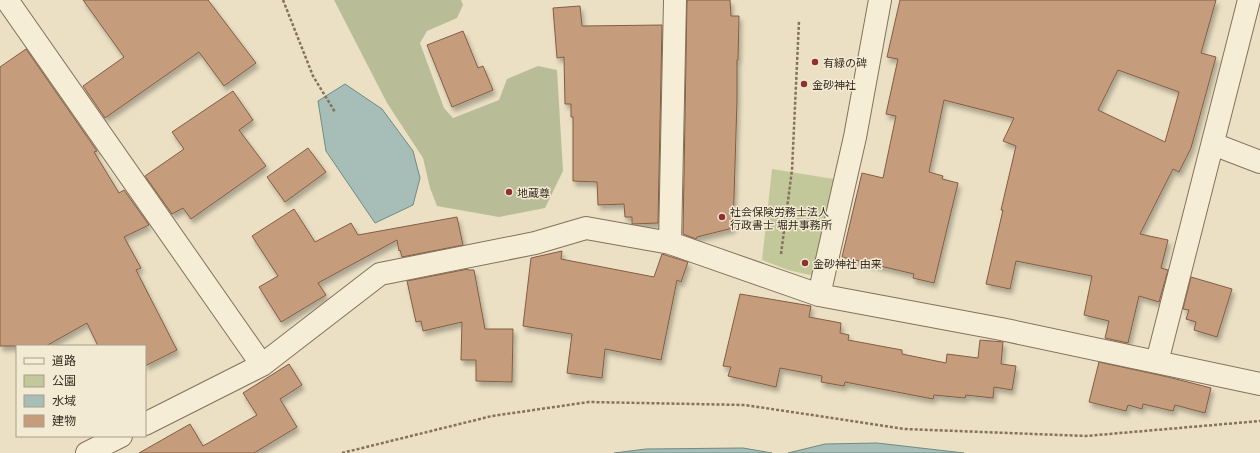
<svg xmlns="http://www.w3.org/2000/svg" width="1260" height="453" font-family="'Noto Serif','Noto Sans JP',serif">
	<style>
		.green { fill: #c2c899 }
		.cemetery { fill: #b8bd97 }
		.water { fill: #a6beb7; stroke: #6d8c85 }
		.building { fill: #c69d7c; stroke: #825d43; fill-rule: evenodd; filter: url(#shadow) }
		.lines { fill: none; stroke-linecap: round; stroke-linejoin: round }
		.minor-casing { stroke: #84725c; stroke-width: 24 }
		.path { stroke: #84725c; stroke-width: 2.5; stroke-dasharray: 3 2; stroke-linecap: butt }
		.minor { stroke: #f6edd7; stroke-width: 22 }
		.poi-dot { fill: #8f3130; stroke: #f3ead3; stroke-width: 1.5 }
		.labels { text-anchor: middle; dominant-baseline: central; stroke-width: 3; stroke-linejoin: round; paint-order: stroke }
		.poi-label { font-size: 11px; fill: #352a1f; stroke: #f3ead3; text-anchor: start }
	</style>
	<defs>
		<filter id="shadow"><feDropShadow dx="2.5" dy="4.5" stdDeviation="2" flood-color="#0004"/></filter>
	</defs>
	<rect width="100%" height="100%" fill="#ebe0c4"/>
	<path class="green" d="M 772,169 L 840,180 L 820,269 L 810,275 L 788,270 L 762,260 Z"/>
	<path class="cemetery" d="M 334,0 L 461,0 L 463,5 L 457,18 L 427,31 L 420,43 L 444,108 L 453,118 L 499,100 L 507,79 L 538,66 L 557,70 L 563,171 L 545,208 L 499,217 L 437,206 L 430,188 L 423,158 L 387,103 Z"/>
	<path class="water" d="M 345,84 L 382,109 L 413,151 L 420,178 L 413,205 L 375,223 L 326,151 L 318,101 Z
		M 877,443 L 964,453 L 788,453 L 825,444 Z
		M 743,448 L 772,453 L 614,453 L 646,449 Z"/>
	<path class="building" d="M 83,0 L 208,0 L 256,63 L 224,86 L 199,52 L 105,118 L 83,86 L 124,57 Z
		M 687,0 L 730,0 L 731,16 L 739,16 L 738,60 L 737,60 L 737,100 L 733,228 L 697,237 L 696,239 L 683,234 Z
		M 900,0 L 1216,0 L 1201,53 L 1216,57 L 1191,148 L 1179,172 L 1173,169 L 1140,234 L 1168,240 L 1161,268 L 1168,270 L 1159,302 L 1139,296 L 1128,343 L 1105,338 L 1109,321 L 1084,315 L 1092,276 L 1016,261 L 1010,289 L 986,284 L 1003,210 L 1001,210 L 1016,146 L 1003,141 L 1014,118 L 944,100 L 929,172 L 943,176 L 942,179 L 958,183 L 934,283 L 913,278 L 914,274 L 842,257 L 862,173 L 883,178 L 896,116 L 886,114 L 898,59 L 887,57 ZM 1118,70 L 1179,92 L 1165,142 L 1098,110 Z
		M 580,6 L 582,26 L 662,25 L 658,223 L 632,224 L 632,217 L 625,217 L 624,204 L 598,205 L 597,182 L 573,181 L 573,117 L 571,117 L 571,104 L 565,104 L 564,57 L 557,58 L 553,8 Z
		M 463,31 L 478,68 L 483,66 L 493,90 L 452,107 L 427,45 Z
		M 26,49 L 97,151 L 94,152 L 119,193 L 124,190 L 149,225 L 124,237 L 141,268 L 136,270 L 177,350 L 145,366 L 145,346 L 98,346 L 87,323 L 46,346 L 0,346 L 0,67 Z
		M 233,91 L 253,120 L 239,130 L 266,166 L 191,219 L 183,208 L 172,214 L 145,176 L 184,149 L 172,132 Z
		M 308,148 L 326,172 L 285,202 L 267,177 Z
		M 294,209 L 315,242 L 351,223 L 358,235 L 457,217 L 463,245 L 402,257 L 400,250 L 399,251 L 397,240 L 318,283 L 326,295 L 281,322 L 259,287 L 278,276 L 252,236 Z
		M 562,251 L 561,259 L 654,277 L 662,254 L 688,262 L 681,282 L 677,280 L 661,360 L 605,349 L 602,378 L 567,373 L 572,334 L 523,326 L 531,258 Z
		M 468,269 L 468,270 L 474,270 L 485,329 L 513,329 L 512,382 L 476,381 L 476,360 L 461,360 L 462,322 L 423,331 L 421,321 L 416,322 L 407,281 Z
		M 1191,277 L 1232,289 L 1217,337 L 1194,330 L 1196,322 L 1186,319 L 1189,310 L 1183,309 Z
		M 740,294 L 811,306 L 809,317 L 841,323 L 840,333 L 849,335 L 848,340 L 902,350 L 902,354 L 946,363 L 947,354 L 978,358 L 980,340 L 1003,342 L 1001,364 L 1016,366 L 1012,390 L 994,387 L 993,398 L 966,395 L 965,398 L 934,395 L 933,399 L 845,382 L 844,386 L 821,382 L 822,376 L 780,368 L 776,387 L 728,376 L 731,367 L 723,366 Z
		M 1099,362 L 1168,377 L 1211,388 L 1205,413 L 1175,405 L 1173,411 L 1143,404 L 1142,409 L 1128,405 L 1126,411 L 1089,402 Z
		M 289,364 L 302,385 L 280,399 L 297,427 L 254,453 L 139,453 L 190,424 L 203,446 L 257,415 L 243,393 Z"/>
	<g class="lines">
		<defs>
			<path id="minor" d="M 7,0 L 262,365
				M 1213,144 L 1260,162
				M 670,243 L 675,0
				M 819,295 L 855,137 L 880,0
				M 1157,362 L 1249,0
				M 145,424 L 262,365 L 380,274 L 535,243 L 586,228 L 670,243 L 819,295 L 1001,329 L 1260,384
				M 87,453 L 121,436"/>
		</defs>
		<use href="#minor" class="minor-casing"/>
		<path class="path" d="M 283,0 L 313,76 L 335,112
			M 781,254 L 792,170 L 799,21
			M 342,453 L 492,416 L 589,402 L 745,405 L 905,429 L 1086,436 L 1260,421"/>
		<use href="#minor" class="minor"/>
	</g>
	<g class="poi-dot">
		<circle cx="815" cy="62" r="4"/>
		<circle cx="804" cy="84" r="4"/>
		<circle cx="509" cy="192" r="4"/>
		<circle cx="722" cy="217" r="4"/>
		<circle cx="805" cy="263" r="4"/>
	</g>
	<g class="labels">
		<g class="poi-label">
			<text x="823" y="62">有緑の碑</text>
			<text x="812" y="84">金砂神社</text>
			<text x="517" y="192">地蔵尊</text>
			<text x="730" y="211">社会保険労務士法人<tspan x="730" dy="13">行政書士 堀井事務所</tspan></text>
			<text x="813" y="263">金砂神社 由来</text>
		</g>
	</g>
	<rect x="16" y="345" width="130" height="92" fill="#f3ead3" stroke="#a79d8b"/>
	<rect x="24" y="358" width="20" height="6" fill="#f6edd7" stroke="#a79d8b"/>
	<text x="52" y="365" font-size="12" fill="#352a1f">道路</text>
	<rect x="24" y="375" width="20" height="12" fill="#c2c899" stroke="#a79d8b"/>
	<text x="52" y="385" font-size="12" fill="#352a1f">公園</text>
	<rect x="24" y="395" width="20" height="12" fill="#a6beb7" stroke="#a79d8b"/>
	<text x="52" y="405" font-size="12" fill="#352a1f">水域</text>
	<rect x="24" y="415" width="20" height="12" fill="#c69d7c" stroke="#a79d8b"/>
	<text x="52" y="425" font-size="12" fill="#352a1f">建物</text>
</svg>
